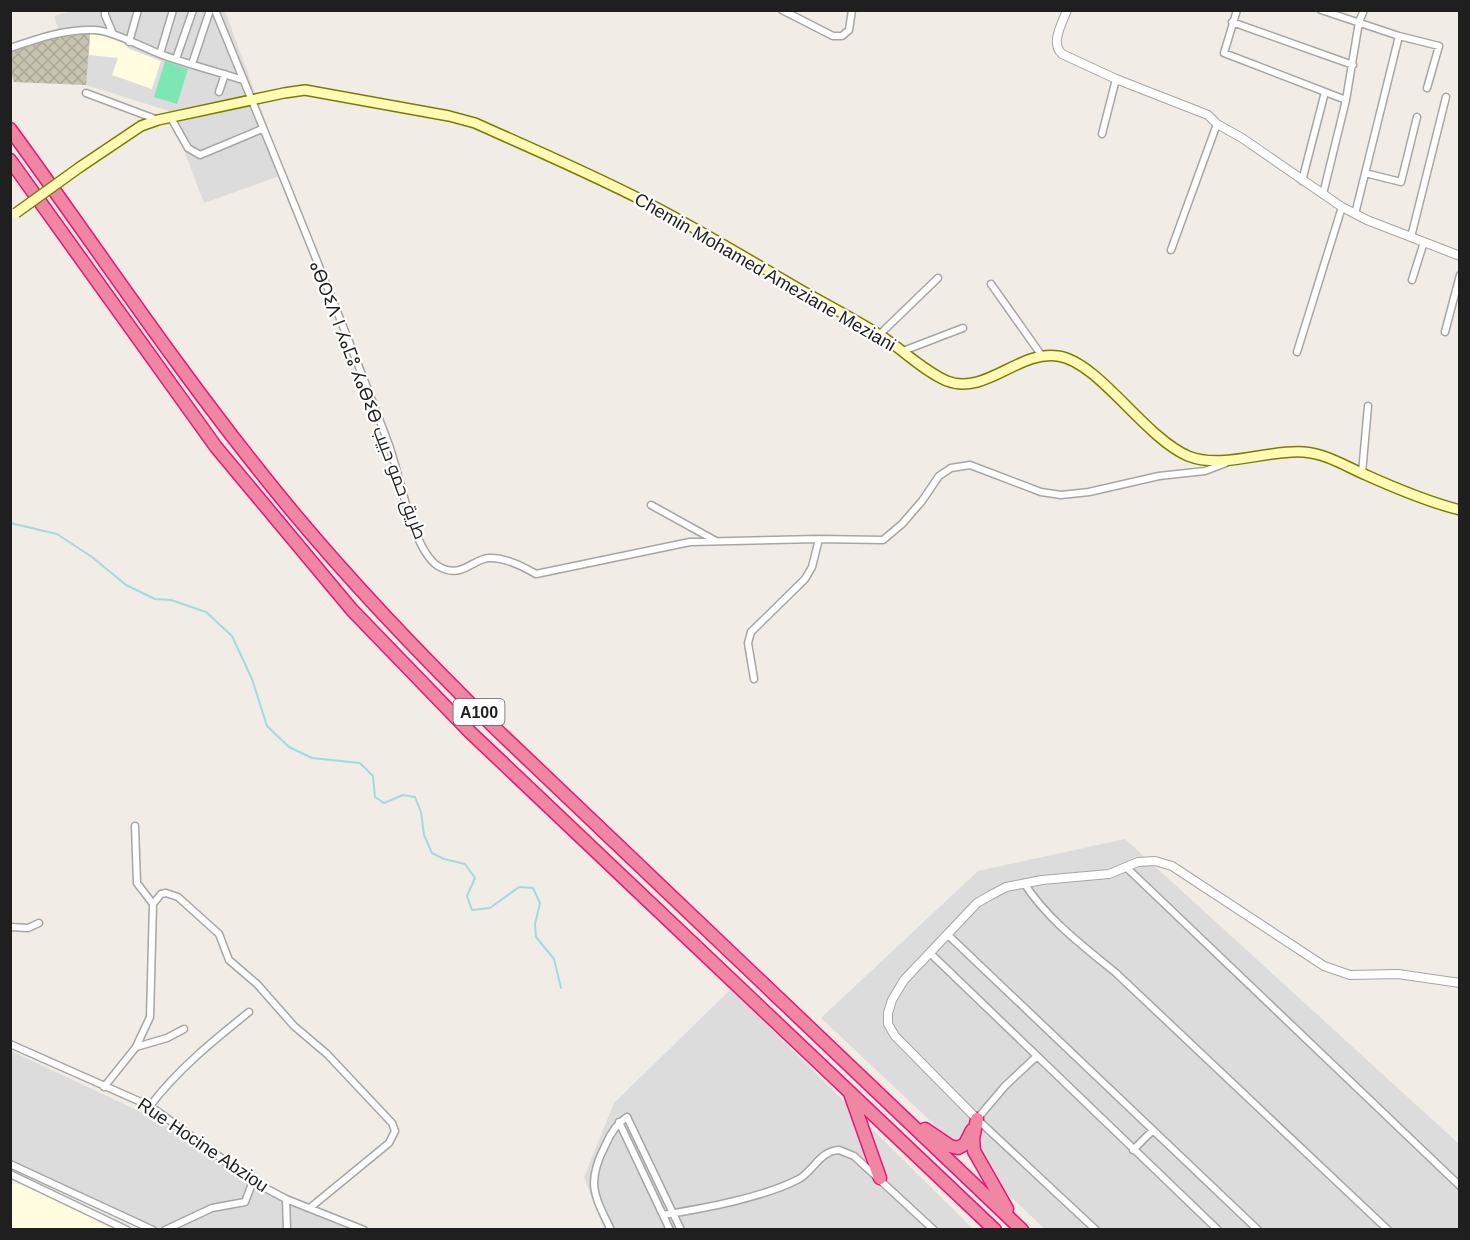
<svg xmlns="http://www.w3.org/2000/svg" width="1470" height="1240" font-family="Arial,Cairo,'Noto Sans Tifinagh',sans-serif">
	<style>
		.residential { fill: #dddcdc }
		.education { fill: #fffce0 }
		.construction { fill: url(#construction-cross-hatch) }
		.pitch { fill: #7ce7b2 }
		.lines { fill: none; stroke-linecap: round; stroke-linejoin: round }
		.stream { stroke: #a1dae2; stroke-width: 2 }
		.minor-casing { stroke: #a6a6a6; stroke-width: 9 }
		.tertiary-casing { stroke: #a6a6a6; stroke-width: 10 }
		.secondary-casing { stroke: #7c7d00; stroke-width: 12 }
		.motorway-casing { stroke: #eb1575; stroke-width: 15 }
		.minor { stroke: #fff; stroke-width: 6 }
		.tertiary { stroke: #fff; stroke-width: 8 }
		.secondary { stroke: #fffbb5; stroke-width: 9 }
		.motorway { stroke: #ef86a4; stroke-width: 12 }
		.secondary-bridge-casing { stroke: #7c7d00; stroke-width: 12; stroke-linecap: butt }
		.secondary-bridge { stroke: #fffbb5; stroke-width: 9 }
		.labels { text-anchor: middle; dominant-baseline: central; stroke-width: 4.5; stroke-linejoin: round; paint-order: stroke }
		.shield { fill: #fff; stroke: #626262; stroke-width: 1.5 }
		.shield-label { font-size: 16px; font-weight: bold; fill: #1f1f1f }
		.street-label { font-size: 18px; fill: #1f1f1f; stroke: #fff }
	</style>
	<defs>
		<pattern id="construction-cross-hatch" width="8" height="8" patternUnits="userSpaceOnUse" patternTransform="scale(1.5)"><rect width="8" height="8" fill="#c6c4af"/><path d="M0 0l8 8M0 8l8-8" fill="none" stroke="#aaa896"/></pattern>
	</defs>
	<rect width="100%" height="100%" fill="#f1ece5"/>
	<path class="residential" d="M 72,11 L 225,11 L 285,174 L 204,203 L 169,111 L 86,85 L 14,82 L 11,74 L 10,45 L 58,28 L 54,16 Z
		M 1125,839 L 1459,1144 L 1459,1229 L 1045,1229 L 821,1018 L 978,871 Z
		M 731,989 L 973,1229 L 604,1229 L 584,1177 L 614,1103 Z
		M 11,1051 L 156,1119 L 253,1184 L 347,1229 L 148,1229 L 11,1169 Z"/>
	<path class="education" d="M 90,34 L 113,35 L 128,44 L 127,48 L 161,61 L 152,89 L 112,75 L 118,58 L 89,55 Z
		M 10,1182 L 20,1185 L 21,1182 L 98,1217 L 96,1222 L 113,1229 L 11,1229 Z"/>
	<path class="construction" d="M 84,33 L 90,34 L 86,85 L 14,82 L 11,74 L 10,53 L 42,40 L 57,35 Z"/>
	<path class="pitch" d="M 165,61 L 188,69 L 177,104 L 154,97 Z"/>
	<g class="lines">
		<path class="stream" d="M 10,523 L 57,534 L 92,557 L 126,585 L 155,599 L 171,600 L 206,612 L 232,636 L 252,679 L 267,726 L 289,747 L 312,758 L 360,763 L 373,776 L 375,797 L 384,803 L 403,795 L 415,797 L 421,812 L 424,835 L 432,853 L 444,859 L 465,864 L 475,878 L 467,896 L 472,910 L 490,908 L 519,887 L 533,888 L 540,903 L 535,924 L 536,937 L 554,959 L 561,988"/>
		<defs>
			<path id="minor" d="M 105,10 L 105,15 L 113,34
				M 215,10 C 274,155 334,299 389,445 C 400,475 412,549 438,566 C 461,580 472,559 489,558 C 504,557 524,567 536,574 L 690,542 L 819,539 L 883,540 L 902,524 L 922,501 L 939,476 L 951,468 L 970,465 L 1041,492 L 1061,495 L 1089,492 L 1159,476 L 1205,471 L 1226,463
				M 782,10 L 833,36 L 842,36 L 849,30 L 852,10
				M 1237,10 L 1224,53 L 1346,100
				M 1321,10 L 1399,36 L 1439,46 L 1427,88
				M 1232,22 L 1353,65
				M 129,42 L 138,10
				M 10,48 C 39,38 65,29 95,30 C 113,31 142,47 160,54 C 187,64 215,71 243,80
				M 160,54 L 173,10
				M 176,59 L 193,10
				M 192,64 L 210,10
				M 219,92 L 225,74
				M 86,93 L 158,120
				M 171,118 L 188,148 L 200,155 L 262,129
				M 1102,134 L 1116,79
				M 1365,173 L 1401,182 L 1417,117
				M 1302,181 L 1325,92
				M 1323,194 L 1346,100 L 1359,22 L 1364,10
				M 1355,214 L 1399,36
				M 1411,237 L 1446,97
				M 1171,250 L 1217,124
				M 1412,280 L 1424,242
				M 991,284 L 1042,356
				M 1445,332 L 1460,275
				M 879,335 L 938,278
				M 903,351 L 963,328
				M 1297,352 L 1342,207
				M 1362,473 L 1368,406
				M 651,505 L 716,541
				M 754,679 L 748,643 L 751,632 L 805,579 L 812,567 L 819,539
				M 1127,868 L 1460,1186
				M 1024,883 C 1047,919 1083,946 1116,973 L 1388,1230
				M 153,904 L 161,894 L 166,893 L 178,897 L 219,934 L 229,960 L 257,984 L 294,1026 L 327,1054 L 392,1123 L 395,1131 L 389,1143 L 311,1207
				M 10,927 L 28,928 L 39,923
				M 948,935 L 1258,1230
				M 930,953 L 1218,1230
				M 10,1044 L 150,1106 L 254,1182 L 286,1199 L 364,1230
				M 136,1047 L 167,1038 L 184,1029
				M 1037,1056 L 1005,1086 L 977,1119 L 1096,1230
				M 104,1087 L 136,1047 L 150,1017 L 153,904 L 137,883 L 135,826
				M 150,1106 C 177,1070 214,1040 249,1012
				M 619,1122 L 670,1230
				M 1133,1150 L 1153,1130
				M 10,1164 L 153,1230
				M 10,1174 L 127,1230
				M 286,1199 L 287,1230
				M 663,1215 C 705,1208 762,1198 799,1179 C 814,1170 820,1151 839,1150 L 854,1156 L 934,1230
				M 165,1230 L 212,1208 L 245,1202 L 253,1181
				M 611,1230 C 594,1195 586,1183 605,1146 C 610,1134 616,1124 627,1117 L 681,1230"/>
			<path id="tertiary" d="M 1067,10 C 1062,24 1050,43 1062,54 L 1116,79 L 1208,115 L 1217,124 L 1242,138 L 1342,207 L 1367,220 L 1460,256
				M 977,1119 L 895,1036 L 888,1024 L 888,1013 L 892,1000 L 904,980 L 977,903 L 991,895 L 1006,887 L 1042,880 L 1109,874 L 1138,862 L 1155,861 L 1172,866 L 1324,966 L 1350,975 L 1398,974 L 1460,983"/>
			<path id="secondary" d="M 80,167 L 141,126 L 158,120 L 284,93 L 305,90 L 449,116 L 475,123 C 537,151 601,178 661,210 C 710,236 758,265 806,293 C 831,307 858,321 883,337 C 904,351 924,371 947,381 C 985,396 1019,350 1058,356 C 1099,362 1144,437 1188,456 C 1223,470 1268,449 1304,452 C 1327,454 1345,466 1366,475 C 1395,488 1428,502 1460,510"/>
			<path id="motorway" d="M 10,129 C 94,244 173,363 262,474 C 334,565 413,648 496,729 L 1022,1230
				M 10,160 L 216,447 L 352,610 L 470,732 L 995,1230
				M 851,1096 L 880,1178
				M 977,1119 L 973,1139 L 974,1151 L 1007,1209
				M 925,1129 L 950,1146 L 958,1148 L 965,1144 L 972,1130"/>
		</defs>
		<use href="#minor" class="minor-casing"/>
		<use href="#tertiary" class="tertiary-casing"/>
		<use href="#secondary" class="secondary-casing"/>
		<use href="#motorway" class="motorway-casing"/>
		<use href="#minor" class="minor"/>
		<use href="#tertiary" class="tertiary"/>
		<use href="#secondary" class="secondary"/>
		<use href="#motorway" class="motorway"/>
		<defs>
			<path id="secondary-bridge" d="M 16,213 L 80,167"/>
		</defs>
		<use href="#secondary-bridge" class="secondary-bridge-casing"/>
		<use href="#secondary-bridge" class="secondary-bridge"/>
	</g>
	<g class="labels">
		<rect class="shield" x="453.5" y="699" width="51" height="26" rx="4.5"/>
		<g class="shield-label">
			<text x="479" y="712">A100</text>
		</g>
		<g class="street-label">
			<text transform="translate(765 272) rotate(30)">Chemin Mohamed Ameziane Meziani</text>
			<text transform="translate(368 400) rotate(69)">ⴰⴱⵔⵉⴷ ⵏ ⵃⴰⵎⵓ ⵃⴰⴱⵉⴱ طريق حمو حبيب</text>
			<text transform="translate(203 1145) rotate(34)">Rue Hocine Abziou</text>
		</g>
	</g>
	<rect width="1470" height="1240" fill="none" stroke="#1f1f1f" stroke-width="24"/>
</svg>
